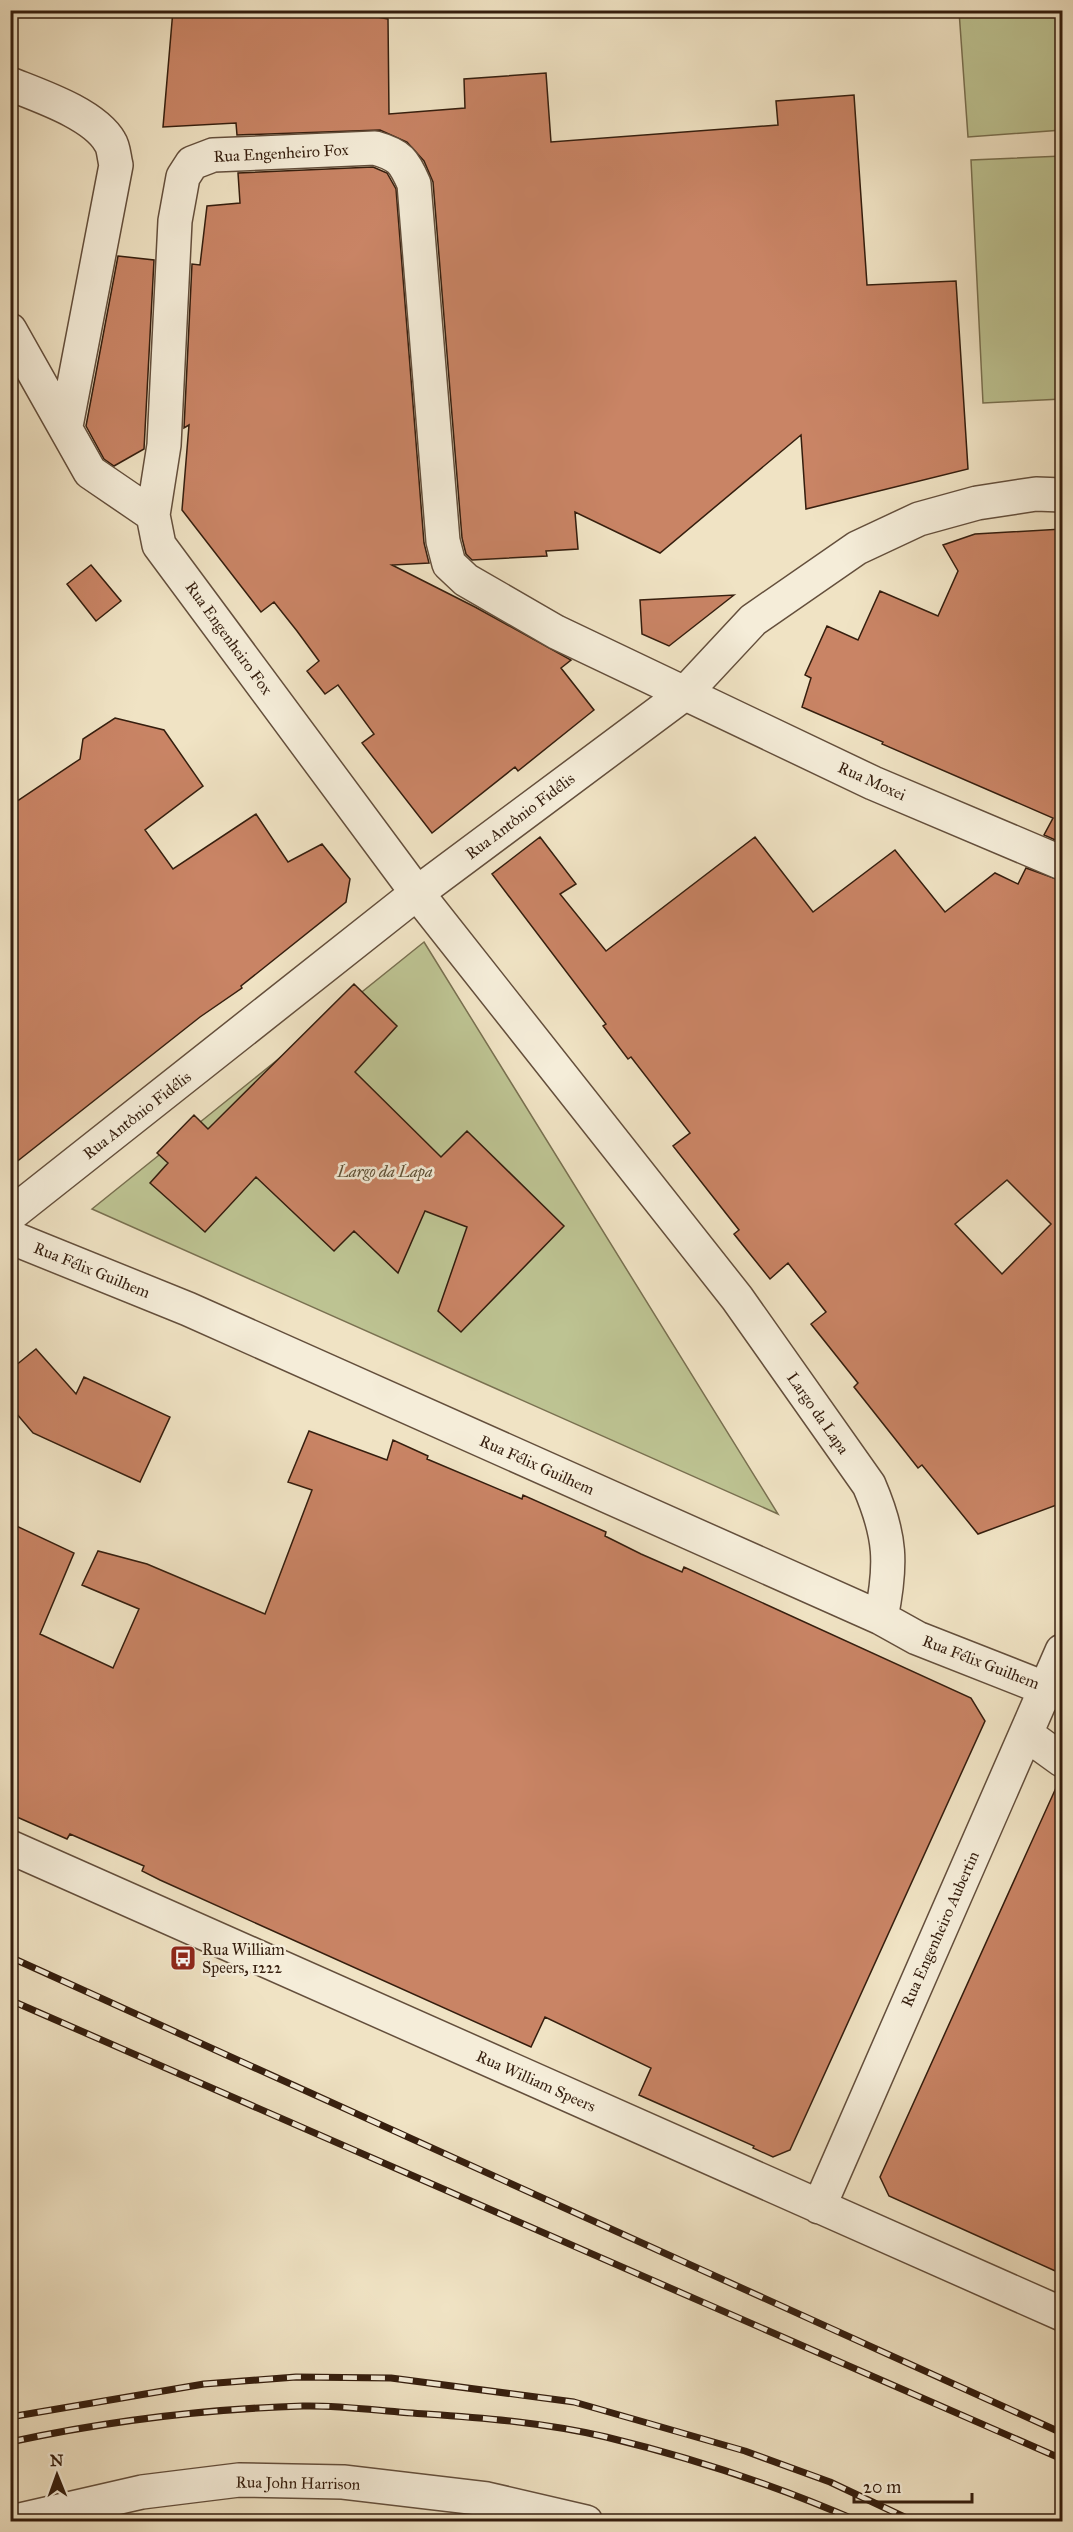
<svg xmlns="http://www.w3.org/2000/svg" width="1073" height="2532" font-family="'IM FELL Great Primer',serif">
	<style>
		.green { fill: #bdc392; stroke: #797050; stroke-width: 1.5 }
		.building { fill: #c98465; stroke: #351e0e; stroke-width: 1.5; fill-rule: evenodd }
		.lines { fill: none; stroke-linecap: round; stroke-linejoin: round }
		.minor-casing { stroke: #644f3c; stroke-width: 36 }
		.minor { stroke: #f5edd9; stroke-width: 33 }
		.rail-casing { stroke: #351e0e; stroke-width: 7 }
		.rail { stroke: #f5edd9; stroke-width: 4.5; stroke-dasharray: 14; stroke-linecap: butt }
		.labels { text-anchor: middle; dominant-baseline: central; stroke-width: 5; stroke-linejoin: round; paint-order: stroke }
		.street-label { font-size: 16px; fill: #351e0e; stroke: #f5edd9 }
		.park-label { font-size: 16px; font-style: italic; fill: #5e5036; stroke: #f5edd9 }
		.poi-label { font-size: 16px; fill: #351e0e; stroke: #f5edd9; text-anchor: start }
	</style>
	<rect width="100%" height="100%" fill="#f0e3c4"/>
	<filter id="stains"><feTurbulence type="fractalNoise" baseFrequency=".00333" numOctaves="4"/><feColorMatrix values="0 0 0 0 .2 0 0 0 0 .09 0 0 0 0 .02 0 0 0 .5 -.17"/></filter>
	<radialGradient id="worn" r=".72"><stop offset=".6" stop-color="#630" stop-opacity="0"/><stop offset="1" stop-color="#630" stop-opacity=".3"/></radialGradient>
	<path class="green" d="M 959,11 L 1062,11 L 1062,130 L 968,137 Z
		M 1062,156 L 1062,399 L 983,403 L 971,160 Z
		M 424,942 L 778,1514 L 92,1209 Z"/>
	<path class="building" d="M 173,10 L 379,10 L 377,17 L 388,19 L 389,114 L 465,108 L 464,79 L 546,73 L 551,142 L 778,125 L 776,101 L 854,95 L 867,285 L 956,281 L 968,469 L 806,509 L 801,435 L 660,553 L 575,512 L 578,549 L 546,551 L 547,556 L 472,560 L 466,554 L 462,538 L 433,182 L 424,161 L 407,142 L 380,130 L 237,135 L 236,123 L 163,127 Z
		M 373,167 L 387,173 L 396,189 L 424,543 L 429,563 L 392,565 L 475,607 L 571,660 L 561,668 L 594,710 L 518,771 L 515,767 L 432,833 L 362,743 L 374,734 L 338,685 L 325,694 L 307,671 L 319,661 L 297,631 L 274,602 L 261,612 L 182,510 L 189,425 L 184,428 L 192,264 L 200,265 L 207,206 L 240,203 L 238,173 Z
		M 118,256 L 154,260 L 144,449 L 114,466 L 104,459 L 86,426 Z
		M 1062,529 L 1062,843 L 1044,835 L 1053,818 L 882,744 L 883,742 L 802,707 L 811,678 L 805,675 L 827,626 L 858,640 L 880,591 L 938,616 L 958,571 L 943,545 L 975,534 Z
		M 91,565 L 121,601 L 96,621 L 67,584 Z
		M 734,595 L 669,646 L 642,634 L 640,600 Z
		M 115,718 L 164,730 L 203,786 L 145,830 L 173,869 L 256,814 L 288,862 L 322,844 L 350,879 L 346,902 L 241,986 L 242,988 L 200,1017 L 10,1167 L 10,806 L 80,759 L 83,739 Z
		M 540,837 L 576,884 L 560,894 L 606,951 L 755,837 L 813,912 L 895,850 L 945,912 L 995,873 L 1018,884 L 1026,868 L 1062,881 L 1062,1503 L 978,1534 L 922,1465 L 918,1468 L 896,1440 L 854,1387 L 858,1383 L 811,1324 L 826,1312 L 788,1263 L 770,1279 L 734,1234 L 739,1230 L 673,1146 L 690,1133 L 631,1057 L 628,1059 L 603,1026 L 606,1024 L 492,874 ZM 1007,1180 L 1051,1224 L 1002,1274 L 955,1224 Z
		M 354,984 L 397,1026 L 355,1072 L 441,1157 L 467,1131 L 564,1226 L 461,1332 L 438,1311 L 467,1227 L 425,1211 L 398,1273 L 354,1231 L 334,1251 L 256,1177 L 205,1232 L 150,1183 L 168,1163 L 157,1153 L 194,1115 L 208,1129 Z
		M 36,1349 L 76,1394 L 84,1377 L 170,1417 L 140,1482 L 33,1433 L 10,1406 L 10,1370 Z
		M 309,1431 L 387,1460 L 393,1440 L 428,1456 L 427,1459 L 522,1499 L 523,1495 L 606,1532 L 605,1536 L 641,1554 L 682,1572 L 684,1567 L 971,1698 L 985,1721 L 790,2150 L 773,2157 L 753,2148 L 754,2146 L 639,2095 L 651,2068 L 545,2017 L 531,2047 L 160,1880 L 142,1871 L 144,1866 L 70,1834 L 67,1839 L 10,1814 L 10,1523 L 74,1553 L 40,1634 L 113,1668 L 139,1609 L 82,1585 L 98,1551 L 147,1564 L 265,1614 L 312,1490 L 288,1482 Z
		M 1062,1778 L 1062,2274 L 889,2196 L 880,2177 L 1060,1779 Z"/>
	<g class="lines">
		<defs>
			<path id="minor" d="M 10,84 C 40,96 94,114 110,142 C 114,148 114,158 116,165 L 66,426
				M 10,330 L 90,472 L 153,515
				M 10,1215 L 417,893 L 684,694 L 753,620 L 857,548 L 919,519 L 977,503 L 1036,494 L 1062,495
				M 10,1237 L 188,1309 L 881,1618 L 917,1638 L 1062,1695
				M 881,1618 C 892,1564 891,1536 869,1485 L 737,1298 L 417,893 L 159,545 L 153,515 L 164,445 L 175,221 L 183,177 L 192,163 L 213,155 L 375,148 C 400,155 404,161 414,184 L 443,541 L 449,564 L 466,580 L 556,632 L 873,783 L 1062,863
				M 1026,1734 L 1062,1760
				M 10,1847 L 1062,2314
				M 819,2207 L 1062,1651
				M 11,2522 L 142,2492 L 239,2480 L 343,2482 L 487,2499 L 586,2522"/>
		</defs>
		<use href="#minor" class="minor-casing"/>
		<use href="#minor" class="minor"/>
		<defs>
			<path id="rail" d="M 10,1957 L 1062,2433
				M 10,2000 L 1062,2459
				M 10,2417 L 204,2384 L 296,2377 L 391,2378 L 574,2402 L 745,2451 L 830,2482 L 915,2522
				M 10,2442 C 107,2421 205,2409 303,2406 C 344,2405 386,2412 426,2414 C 486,2418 547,2423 606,2437 C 693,2458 778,2486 860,2522"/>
		</defs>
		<use href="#rail" class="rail-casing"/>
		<use href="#rail" class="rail"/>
	</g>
	<defs>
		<symbol id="bus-square" viewBox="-11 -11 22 22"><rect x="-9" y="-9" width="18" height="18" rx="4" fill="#8f2418" stroke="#f5edd9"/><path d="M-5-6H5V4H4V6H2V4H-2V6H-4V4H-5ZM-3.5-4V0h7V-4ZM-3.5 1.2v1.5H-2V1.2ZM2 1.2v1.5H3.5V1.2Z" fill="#fff"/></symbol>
	</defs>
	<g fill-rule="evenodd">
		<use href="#bus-square" x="168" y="1943" width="30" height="30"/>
	</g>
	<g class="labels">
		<g class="street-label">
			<text transform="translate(281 153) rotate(-3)">Rua Engenheiro Fox</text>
			<text transform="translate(229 638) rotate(54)">Rua Engenheiro Fox</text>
			<text transform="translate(872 781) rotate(24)">Rua Moxei</text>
			<text transform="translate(520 816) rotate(-37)">Rua Antônio Fidélis</text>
			<text transform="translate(137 1115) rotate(-38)">Rua Antônio Fidélis</text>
			<text transform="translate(92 1270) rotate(22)">Rua Félix Guilhem</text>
			<text transform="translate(818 1413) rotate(55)">Largo da Lapa</text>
			<text transform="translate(537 1465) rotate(24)">Rua Félix Guilhem</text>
			<text transform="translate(981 1662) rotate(21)">Rua Félix Guilhem</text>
			<text transform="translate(940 1929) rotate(-66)">Rua Engenheiro Aubertin</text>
			<text transform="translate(536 2081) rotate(24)">Rua William Speers</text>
			<text transform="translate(298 2483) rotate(1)">Rua John Harrison</text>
		</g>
		<g class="park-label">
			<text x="385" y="1171">Largo da Lapa</text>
		</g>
		<g class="poi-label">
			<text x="202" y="1949">Rua William<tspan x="202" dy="18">Speers, 1222</tspan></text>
		</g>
	</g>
	<rect width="1073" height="2532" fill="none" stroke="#f0e3c4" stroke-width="36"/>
	<rect x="12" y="12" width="1049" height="2508" fill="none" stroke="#351e0e" stroke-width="3"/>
	<rect x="18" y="18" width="1037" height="2496" fill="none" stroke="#351e0e" stroke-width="1.5"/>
	<g transform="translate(57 2475) rotate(359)" stroke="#f5edd9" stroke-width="4.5" paint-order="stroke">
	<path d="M0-4.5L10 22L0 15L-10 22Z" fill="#351e0e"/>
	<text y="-9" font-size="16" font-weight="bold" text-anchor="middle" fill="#351e0e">N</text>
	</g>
	<path d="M854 2493v9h118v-9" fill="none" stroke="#351e0e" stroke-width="3"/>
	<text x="863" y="2493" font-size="18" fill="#351e0e" stroke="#f5edd9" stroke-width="4.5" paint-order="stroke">20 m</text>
	<rect width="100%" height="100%" filter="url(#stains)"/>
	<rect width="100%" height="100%" fill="url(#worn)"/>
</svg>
